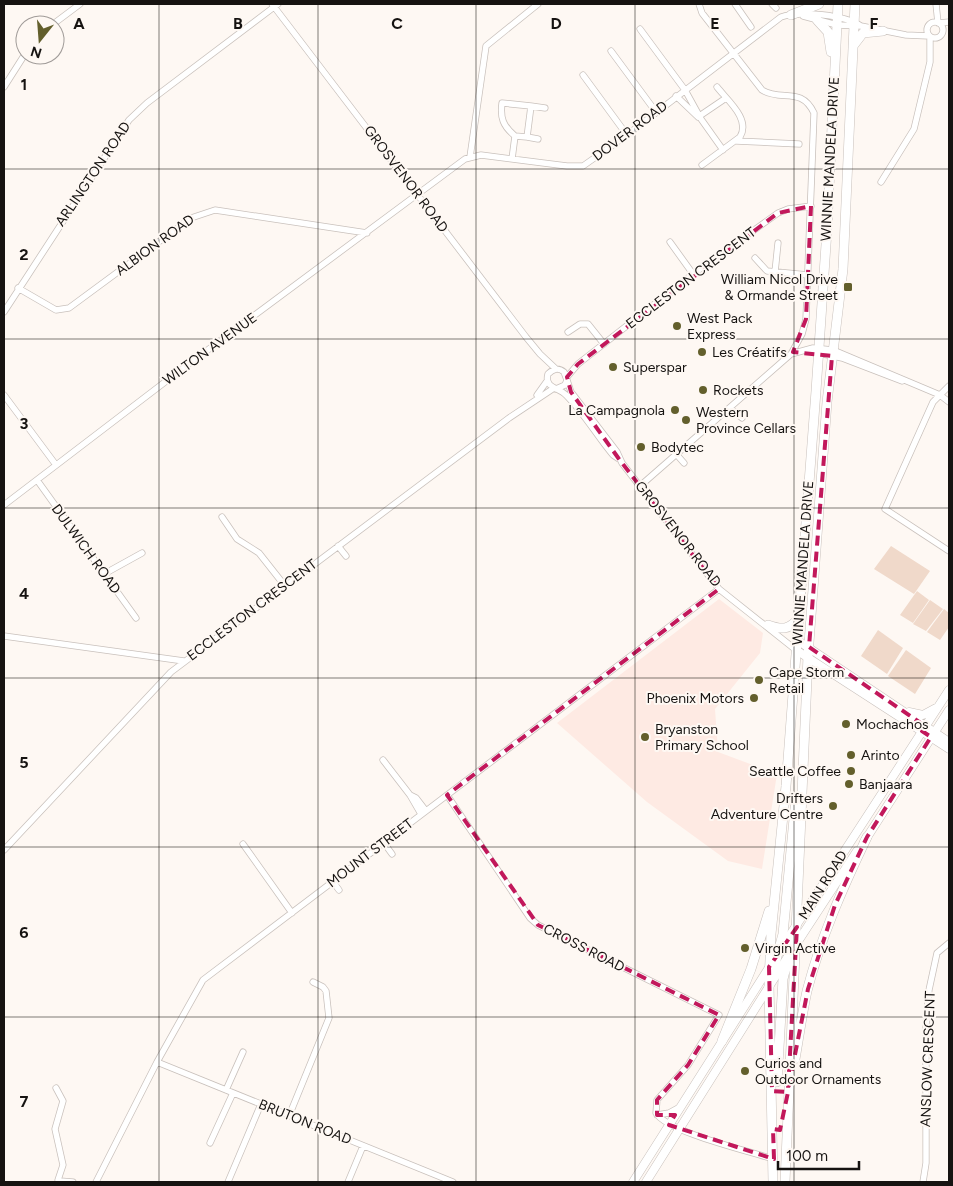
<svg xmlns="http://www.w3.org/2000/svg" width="953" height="1186" font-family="Figtree,sans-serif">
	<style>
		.industrial { fill: #feeae3 }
		.green { fill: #f0d9ca }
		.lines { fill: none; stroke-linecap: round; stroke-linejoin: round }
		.street-casing { stroke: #c9c1bc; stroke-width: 7 }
		.secondary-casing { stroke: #c9c1bc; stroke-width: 9 }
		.primary-casing { stroke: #c9c1bc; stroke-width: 10 }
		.street { stroke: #fff; stroke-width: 5.5 }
		.secondary { stroke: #fff; stroke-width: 8 }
		.primary { stroke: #fff; stroke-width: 9 }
		.marked { fill: none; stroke: #c2185b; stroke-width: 4; stroke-dasharray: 10 6; stroke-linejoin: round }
		.grid { fill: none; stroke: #161311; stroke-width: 1; stroke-opacity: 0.55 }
		.poi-dot { fill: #635f2c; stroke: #fef8f3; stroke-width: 2 }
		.labels { text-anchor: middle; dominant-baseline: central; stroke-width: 4; stroke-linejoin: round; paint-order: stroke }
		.street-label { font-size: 14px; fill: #161311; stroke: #fef8f3 }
		.poi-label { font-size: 14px; fill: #161311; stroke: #fef8f3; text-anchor: start }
		.grid-label { font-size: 16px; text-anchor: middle; font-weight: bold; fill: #161311; stroke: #fef8f3; stroke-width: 4; stroke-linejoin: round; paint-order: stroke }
	</style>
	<rect width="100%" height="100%" fill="#fef8f3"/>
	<path class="industrial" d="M 719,599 L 763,633 L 760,653 L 715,709 L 718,752 L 777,774 L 762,869 L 728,861 L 647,802 L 557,723 Z"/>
	<path class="green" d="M 891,546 L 930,571 L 914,594 L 874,569 Z
		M 917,591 L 929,600 L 913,623 L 900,615 Z
		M 930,600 L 943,609 L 926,631 L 913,624 Z
		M 944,609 L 949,613 L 949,627 L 940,640 L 927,632 Z
		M 878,630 L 903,648 L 887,674 L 861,656 Z
		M 906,650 L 931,668 L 915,694 L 888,676 Z"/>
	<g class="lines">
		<defs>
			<path id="street" d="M 272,4 L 526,337 L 540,354 L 556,369
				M 735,4 L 751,27
				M 772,4 L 776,8
				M 936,4 L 938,23
				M 803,16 L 837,25 L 861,26 L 906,35 L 929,36
				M927 30a8 8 0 1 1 16 0a8 8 0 1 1-16 0Z
				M 939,23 L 949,22
				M 52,25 L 80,4
				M 640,29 L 685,90 L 701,119 L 723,150
				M 611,51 L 656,112
				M 583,75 L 627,135
				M 4,87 L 25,54
				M 676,96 L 697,116
				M 531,106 L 545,108
				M 698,117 L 726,98
				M 527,137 L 538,139
				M 736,141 L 799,144
				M 470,157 L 486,46 L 538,4
				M 512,159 L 515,136 C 503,126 500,118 502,103 L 531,106 L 527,137 L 515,136
				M 702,165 L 740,137 C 751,119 727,100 717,87
				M 881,182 L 914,129 L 930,62 L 930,37
				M 670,242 L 693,274
				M 755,258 L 767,271 L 808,275
				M 775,272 L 778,243
				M 18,288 L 56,310 L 69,308 L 191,218 L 215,210 L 367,233
				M 4,312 L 129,120 L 147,103 L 278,4
				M 568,332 L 580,324 L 588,324 L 604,344
				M 809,351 L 842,358 L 902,381
				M 791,354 L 813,348 L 833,350 L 940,395 L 949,402
				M 567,377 L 578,364 L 693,274 L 778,213 L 788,209 L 811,206
				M 567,380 L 571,392 L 617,452 L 622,463 L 719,589 L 796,650
				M 949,386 L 933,402 L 885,509 L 949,551
				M 556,389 L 565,385 L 567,380 L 564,372 C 558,367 553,369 548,374 C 544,388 558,387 566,395 C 584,413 597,436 613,455 L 619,459
				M 4,395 L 56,465
				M 537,395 L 547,381
				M 730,408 L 742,418
				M 677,455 L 684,463
				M 37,480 L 136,618
				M 640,486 L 791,354 L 802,334 L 806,319 L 814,113 C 801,86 782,102 762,90 L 702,13 L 699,4
				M 4,505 L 182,369 L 465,159 L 481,155 L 567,166 L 583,166 L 627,135 L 781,17 C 799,10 845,15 861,26
				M 222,517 L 237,539 L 259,553 L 285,586
				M 338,546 L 346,556
				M 104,574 L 142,553
				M 4,636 L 184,661
				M 383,760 L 410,795 L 421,814
				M 410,795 L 416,798 L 426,811
				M 447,795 L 530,918 L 538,925 L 719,1015 L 688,1065 L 657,1100 L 656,1113 C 667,1132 749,1151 773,1159
				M 384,843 L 392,854
				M 243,844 L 292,913
				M 4,850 L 171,672 L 509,418 L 554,388
				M 333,882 L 339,890
				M 157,1062 L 453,1182
				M 56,1088 L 63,1101 L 55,1129 L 63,1165 L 58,1180 L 61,1182
				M 226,1090 L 243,1052
				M 657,1115 L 669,1113 L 680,1107
				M 289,1116 L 329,1018 L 326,991 L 323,987 L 313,982
				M 210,1143 L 233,1093
				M 60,1181 L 73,1182
				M 96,1182 L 157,1062 L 203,980 L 719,589
				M 228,1182 L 261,1104
				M 348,1182 L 363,1146
				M 923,1182 L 926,1163 L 926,1025 L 929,990 L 937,953 L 949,943"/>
			<path id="secondary" d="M 797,640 L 949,742
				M 796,650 L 949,749
				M 909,712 L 923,715 L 936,708
				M 864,842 L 949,710
				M 795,946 L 857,851
				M 779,952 L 949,690
				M 633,1182 L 770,966
				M 646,1182 L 787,958"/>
			<path id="primary" d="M 791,15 L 819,4
				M 817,20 L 828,32 L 831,52
				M 853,46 L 863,33 L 883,31
				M 768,625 C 782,630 789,630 799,618
				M 772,975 L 783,934 L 796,798
				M 722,1041 L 751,969 L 769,911
				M 795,1059 C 799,1037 802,1014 807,991 C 821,937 843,887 867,837
				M 777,1082 L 783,979 L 793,939
				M 773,1182 L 769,985 L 771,934 L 786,786 L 816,391 L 827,230 L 838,4
				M 785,1182 L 808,656 L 827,402 L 843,269 L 855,4"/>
		</defs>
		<use href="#street" class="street-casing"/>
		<use href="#secondary" class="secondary-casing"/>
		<use href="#primary" class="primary-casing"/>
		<use href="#street" class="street"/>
		<use href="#secondary" class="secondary"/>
		<use href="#primary" class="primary"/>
	</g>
	<path class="marked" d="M 811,206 L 806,319 L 793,352 L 832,356 L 809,647 L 925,726 L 922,731 L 931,737 L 867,837 L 835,905 L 808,989 L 788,1090 L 797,927 L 769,967 L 772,1091 L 788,1092 L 780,1130 L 773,1129 L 774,1159 L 669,1125 L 675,1115 L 657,1115 L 657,1100 L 688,1065 L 719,1015 L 538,925 L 447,795 L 719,589 L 619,459 L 571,392 L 567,377 L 578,364 L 778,213 Z"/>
	<path class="grid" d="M 159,4 L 159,1182M 318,4 L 318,1182M 476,4 L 476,1182M 635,4 L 635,1182M 794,4 L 794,1182M 4,169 L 949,169M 4,339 L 949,339M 4,508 L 949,508M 4,678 L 949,678M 4,847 L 949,847M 4,1017 L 949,1017"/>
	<g class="poi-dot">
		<rect x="843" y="282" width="10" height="10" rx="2.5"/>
		<circle cx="677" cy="326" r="5"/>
		<circle cx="702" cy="352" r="5"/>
		<circle cx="613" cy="367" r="5"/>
		<circle cx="703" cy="390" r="5"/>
		<circle cx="675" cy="410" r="5"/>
		<circle cx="686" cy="420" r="5"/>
		<circle cx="641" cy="447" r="5"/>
		<circle cx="759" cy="680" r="5"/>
		<circle cx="754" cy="698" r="5"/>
		<circle cx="846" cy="724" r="5"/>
		<circle cx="645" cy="737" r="5"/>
		<circle cx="851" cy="755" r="5"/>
		<circle cx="851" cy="771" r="5"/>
		<circle cx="849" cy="784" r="5"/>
		<circle cx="833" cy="806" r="5"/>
		<circle cx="745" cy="948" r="5"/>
		<circle cx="745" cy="1071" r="5"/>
	</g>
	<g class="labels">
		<g class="street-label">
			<text transform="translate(630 131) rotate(-37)">DOVER ROAD</text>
			<text transform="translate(830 159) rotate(-87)">WINNIE MANDELA DRIVE</text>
			<text transform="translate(93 174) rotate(-56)">ARLINGTON ROAD</text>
			<text transform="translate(406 179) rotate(53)">GROSVENOR ROAD</text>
			<text transform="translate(155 245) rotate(-36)">ALBION ROAD</text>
			<text transform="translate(691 278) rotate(-37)">ECCLESTON CRESCENT</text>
			<text transform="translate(210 349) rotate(-36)">WILTON AVENUE</text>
			<text transform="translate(678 534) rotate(52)">GROSVENOR ROAD</text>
			<text transform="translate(86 549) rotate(54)">DULWICH ROAD</text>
			<text transform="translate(803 563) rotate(-86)">WINNIE MANDELA DRIVE</text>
			<text transform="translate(252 610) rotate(-37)">ECCLESTON CRESCENT</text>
			<text transform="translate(370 853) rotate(-37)">MOUNT STREET</text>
			<text transform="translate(823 885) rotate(-58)">MAIN ROAD</text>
			<text transform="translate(584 948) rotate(27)">CROSS ROAD</text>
			<text transform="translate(928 1059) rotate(-88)">ANSLOW CRESCENT</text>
			<text transform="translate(305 1122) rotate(22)">BRUTON ROAD</text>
		</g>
		<g class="poi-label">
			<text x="838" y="279" text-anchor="end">William Nicol Drive<tspan x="838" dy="16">&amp; Ormande Street</tspan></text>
			<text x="687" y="318">West Pack<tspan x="687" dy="16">Express</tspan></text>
			<text x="712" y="352">Les Créatifs</text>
			<text x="623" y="367">Superspar</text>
			<text x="713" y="390">Rockets</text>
			<text x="665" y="410" text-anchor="end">La Campagnola</text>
			<text x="696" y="412">Western<tspan x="696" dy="16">Province Cellars</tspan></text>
			<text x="651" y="447">Bodytec</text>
			<text x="769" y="672">Cape Storm<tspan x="769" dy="16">Retail</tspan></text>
			<text x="744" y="698" text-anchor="end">Phoenix Motors</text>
			<text x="856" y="724">Mochachos</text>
			<text x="655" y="729">Bryanston<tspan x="655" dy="16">Primary School</tspan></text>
			<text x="861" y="755">Arinto</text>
			<text x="841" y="771" text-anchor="end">Seattle Coffee</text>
			<text x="859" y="784">Banjaara</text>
			<text x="823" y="798" text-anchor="end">Drifters<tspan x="823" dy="16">Adventure Centre</tspan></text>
			<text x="755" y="948">Virgin Active</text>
			<text x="755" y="1063">Curios and<tspan x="755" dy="16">Outdoor Ornaments</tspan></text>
		</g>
	</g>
	<g class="grid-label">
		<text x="79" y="29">A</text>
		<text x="238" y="29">B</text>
		<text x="397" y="29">C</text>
		<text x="556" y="29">D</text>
		<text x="715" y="29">E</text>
		<text x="874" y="29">F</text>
		<text x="24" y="90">1</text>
		<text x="24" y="260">2</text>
		<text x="24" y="429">3</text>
		<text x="24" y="599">4</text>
		<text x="24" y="768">5</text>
		<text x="24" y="938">6</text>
		<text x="24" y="1107">7</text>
	</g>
	<rect width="953" height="1186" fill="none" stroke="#161311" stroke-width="10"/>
	<g transform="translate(40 40) rotate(197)"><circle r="24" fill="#fef8f3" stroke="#a19c99"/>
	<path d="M0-4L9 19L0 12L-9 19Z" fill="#635f2c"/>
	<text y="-8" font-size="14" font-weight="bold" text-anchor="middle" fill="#161311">N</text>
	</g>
	<path d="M778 1161v8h81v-8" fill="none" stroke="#161311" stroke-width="2.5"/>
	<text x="786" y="1161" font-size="15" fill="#161311" stroke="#fef8f3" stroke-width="4" paint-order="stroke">100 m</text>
</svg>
